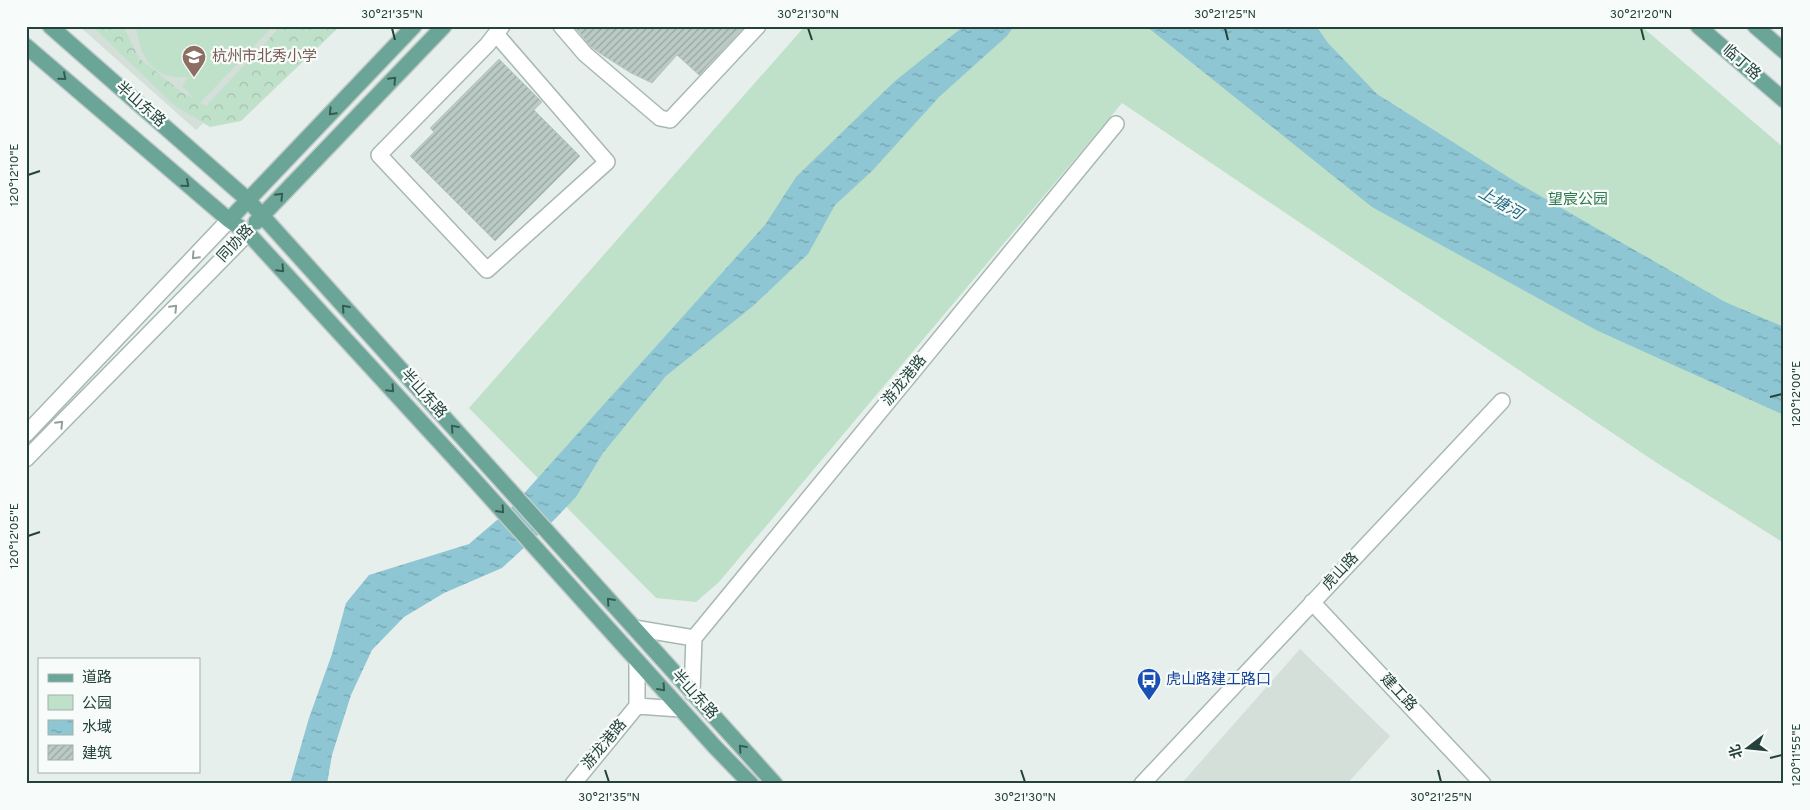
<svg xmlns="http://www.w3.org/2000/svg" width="1810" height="810" font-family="Overpass,'Noto Sans SC',sans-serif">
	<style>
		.built { fill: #d4dfda }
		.green { fill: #bfe0c9 }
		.forest { fill: url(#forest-crowns) }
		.water { fill: url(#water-ripples) }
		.building { fill: url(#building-hatch); stroke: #b8c9c3 }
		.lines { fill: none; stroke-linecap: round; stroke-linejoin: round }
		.minor-casing { stroke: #a8b8b3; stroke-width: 18 }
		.major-casing { stroke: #c2cac8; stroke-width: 18 }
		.minor { stroke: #fff; stroke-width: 15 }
		.major { stroke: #6aa598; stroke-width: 15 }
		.oneway { stroke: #365b52 }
		.oneway2 { stroke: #92a09d }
		.ticks { fill: none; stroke: #24423b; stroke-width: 2 }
		.labels { text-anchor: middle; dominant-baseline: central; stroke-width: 4.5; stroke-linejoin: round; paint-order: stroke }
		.education-label { font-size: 15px; fill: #785e54; stroke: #f7fbf9; text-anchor: start }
		.street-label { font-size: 15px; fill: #24423b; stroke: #f7fbf9 }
		.park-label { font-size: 15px; fill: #2d794e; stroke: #f7fbf9 }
		.transit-label { font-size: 15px; fill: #164399; stroke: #f7fbf9; text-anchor: start }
		.water-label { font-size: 16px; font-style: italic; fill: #1d6b7f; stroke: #f7fbf9 }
		.neatline { fill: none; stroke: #24423b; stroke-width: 2 }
		.ticks-label { font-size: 12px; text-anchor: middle; fill: #24423b }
	</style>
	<defs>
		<pattern id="forest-crowns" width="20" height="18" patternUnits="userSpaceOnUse" patternTransform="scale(1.25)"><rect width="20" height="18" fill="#bfe0c9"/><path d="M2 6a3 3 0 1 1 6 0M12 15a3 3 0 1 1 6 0" fill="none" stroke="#a4c1ae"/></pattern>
		<pattern id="water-ripples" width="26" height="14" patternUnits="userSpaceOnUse" patternTransform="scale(1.25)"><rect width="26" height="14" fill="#8ec6d4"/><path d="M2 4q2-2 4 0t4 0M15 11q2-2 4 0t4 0" fill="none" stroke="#74a2ad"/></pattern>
		<pattern id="building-hatch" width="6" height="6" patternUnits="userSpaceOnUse" patternTransform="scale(1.25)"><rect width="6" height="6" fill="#bbcac4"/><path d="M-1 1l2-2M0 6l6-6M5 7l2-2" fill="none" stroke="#98a6a0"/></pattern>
	</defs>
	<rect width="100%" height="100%" fill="#e6efeb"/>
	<path class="built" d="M 79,26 L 306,26 L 196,130 Z
		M 1300,649 L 1390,736 L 1347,784 L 1181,784 Z"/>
	<path class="green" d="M 136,26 L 273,26 L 199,104 L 182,86 L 188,77 C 153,80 140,58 136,26 Z
		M 805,26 L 1641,26 L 1784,148 L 1784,543 L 1657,463 L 1122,103 L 719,582 L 696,602 L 656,598 L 469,408 Z"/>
	<path class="forest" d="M 92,26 L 123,26 L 139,58 L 179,90 L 206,106 L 281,26 L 340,26 L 241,121 L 210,127 L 174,105 Z"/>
	<path class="water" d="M 964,26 L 1014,26 L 1007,36 L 939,97 L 872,171 L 835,205 L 808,254 L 753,306 L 666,376 L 603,453 L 576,497 L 554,520 L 502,568 L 444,593 L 404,617 L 372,650 L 351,695 L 332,755 L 327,784 L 290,784 L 309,718 L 332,654 L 346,603 L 369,575 L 469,544 L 510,509 L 765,225 L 796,177 L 895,81 Z
		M 1146,26 L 1316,26 L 1328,43 L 1377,94 L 1516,182 L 1725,302 L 1784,327 L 1784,415 L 1596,330 L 1372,207 Z"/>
	<path class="building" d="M 574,26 L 745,26 L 699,75 L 677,55 L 652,83 L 631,73 L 601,54 L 590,46 Z
		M 499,59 L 542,102 L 534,110 L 580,156 L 495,241 L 410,156 L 434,132 L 430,128 Z"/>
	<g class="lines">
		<defs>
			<path id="minor" d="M 561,26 L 585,54 L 660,118 L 670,120 L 758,26
				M 496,34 L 607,162 L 487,270 L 379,155 L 487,45 L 502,26
				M 26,434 L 229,220
				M 26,459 L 248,233
				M 1312,602 L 1483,784
				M 634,628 L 694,638
				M 692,693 L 694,638 L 1116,124
				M 637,706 L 680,709
				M 573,784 L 637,706 L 637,661
				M 1142,784 L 1502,401"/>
			<path id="major" d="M 50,26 L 248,200 L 775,784
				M 1698,26 L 1784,100
				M 1755,26 L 1784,51
				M 26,46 L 229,220 L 248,233 L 469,474 L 715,747 L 751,784
				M 229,220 L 414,26
				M 256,222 L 444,26"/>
		</defs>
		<use href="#minor" class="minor-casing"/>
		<use href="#major" class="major-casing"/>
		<use href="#minor" class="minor"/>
		<use href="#major" class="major"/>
	</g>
	<defs><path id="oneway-chevron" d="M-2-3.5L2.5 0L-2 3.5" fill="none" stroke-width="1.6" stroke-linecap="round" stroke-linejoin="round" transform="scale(1.25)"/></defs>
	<g class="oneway">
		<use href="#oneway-chevron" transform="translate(63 77) rotate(41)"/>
		<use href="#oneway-chevron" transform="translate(393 80) rotate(-46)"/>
		<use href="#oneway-chevron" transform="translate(332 112) rotate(134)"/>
		<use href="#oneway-chevron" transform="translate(186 184) rotate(41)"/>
		<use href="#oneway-chevron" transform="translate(280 196) rotate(-46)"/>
		<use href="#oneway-chevron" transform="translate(281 269) rotate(47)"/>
		<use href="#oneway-chevron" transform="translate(345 308) rotate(-132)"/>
		<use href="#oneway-chevron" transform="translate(391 389) rotate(47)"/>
		<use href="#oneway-chevron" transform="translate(454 428) rotate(-132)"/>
		<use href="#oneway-chevron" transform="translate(501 510) rotate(48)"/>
		<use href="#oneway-chevron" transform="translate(610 601) rotate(-132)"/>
		<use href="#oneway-chevron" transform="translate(662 688) rotate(48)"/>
		<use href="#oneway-chevron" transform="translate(742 748) rotate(-132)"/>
	</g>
	<g class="oneway2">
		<use href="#oneway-chevron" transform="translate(195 256) rotate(133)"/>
		<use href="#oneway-chevron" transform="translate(174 308) rotate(-46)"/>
		<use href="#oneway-chevron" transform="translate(60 424) rotate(-46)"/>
	</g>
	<path class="ticks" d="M 392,28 L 395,40M 808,28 L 812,40M 1225,28 L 1228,40M 1641,28 L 1644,40M 28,175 L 40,171M 1770,397 L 1782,394M 28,536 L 40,532M 1770,758 L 1782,755M 605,770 L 609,782M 1021,770 L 1025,782M 1438,770 L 1441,782"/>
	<defs>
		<symbol id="school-pin" viewBox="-11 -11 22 30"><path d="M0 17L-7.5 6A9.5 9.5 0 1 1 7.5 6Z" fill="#8d6e63" stroke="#f7fbf9"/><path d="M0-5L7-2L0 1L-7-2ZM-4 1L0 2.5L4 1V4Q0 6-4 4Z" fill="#fff"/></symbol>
		<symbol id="bus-pin" viewBox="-11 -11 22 30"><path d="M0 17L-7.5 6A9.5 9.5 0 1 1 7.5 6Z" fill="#1a4fb4" stroke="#f7fbf9"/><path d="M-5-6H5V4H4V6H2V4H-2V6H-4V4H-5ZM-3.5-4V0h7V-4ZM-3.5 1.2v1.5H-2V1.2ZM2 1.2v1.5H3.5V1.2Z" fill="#fff"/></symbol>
	</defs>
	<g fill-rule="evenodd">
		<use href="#school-pin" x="180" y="43" width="28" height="38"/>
		<use href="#bus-pin" x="1135" y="666" width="28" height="38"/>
	</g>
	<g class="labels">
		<g class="education-label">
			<text x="212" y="57">杭州市北秀小学</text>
		</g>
		<g class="street-label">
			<text transform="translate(1741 63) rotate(41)">临丁路</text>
			<text transform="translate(140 105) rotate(41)">半山东路</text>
			<text transform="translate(236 244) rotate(-47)">同协路</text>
			<text transform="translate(905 381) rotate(-51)">游龙港路</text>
			<text transform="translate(423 394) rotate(48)">半山东路</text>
			<text transform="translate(1341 572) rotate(-47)">虎山路</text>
			<text transform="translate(1398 693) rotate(47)">建工路</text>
			<text transform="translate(694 695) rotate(48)">半山东路</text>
			<text transform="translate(605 745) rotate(-50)">游龙港路</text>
		</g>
		<g class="park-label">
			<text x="1578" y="200">望宸公园</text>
		</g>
		<g class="transit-label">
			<text x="1166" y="680">虎山路建工路口</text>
		</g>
		<g class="water-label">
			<text transform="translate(1500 204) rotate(30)">上塘河</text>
		</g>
	</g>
	<rect width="1810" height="810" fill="none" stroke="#f7fbf9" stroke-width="55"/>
	<rect x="38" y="658" width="162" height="115" fill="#f7fbf9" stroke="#a3b1ad"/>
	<rect x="48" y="674" width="25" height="8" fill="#6aa598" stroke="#a3b1ad"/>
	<text x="82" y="682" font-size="15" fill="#24423b">道路</text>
	<rect x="48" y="695" width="25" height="15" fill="#bfe0c9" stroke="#a3b1ad"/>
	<text x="82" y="708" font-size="15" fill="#24423b">公园</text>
	<rect x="48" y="720" width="25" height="15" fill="url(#water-ripples)" stroke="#a3b1ad"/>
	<text x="82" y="732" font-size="15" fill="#24423b">水域</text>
	<rect x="48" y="745" width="25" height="15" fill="url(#building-hatch)" stroke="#a3b1ad"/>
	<text x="82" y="758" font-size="15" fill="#24423b">建筑</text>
	<g transform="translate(1748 748) rotate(254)" stroke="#f7fbf9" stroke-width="4" paint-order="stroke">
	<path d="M0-4L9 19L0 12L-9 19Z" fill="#24423b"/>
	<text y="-8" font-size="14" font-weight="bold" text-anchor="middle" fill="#24423b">北</text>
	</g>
	<rect x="28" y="28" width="1754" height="754" class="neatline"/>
	<g class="ticks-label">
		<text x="392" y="18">30°21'35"N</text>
		<text x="808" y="18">30°21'30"N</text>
		<text x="1225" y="18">30°21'25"N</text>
		<text x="1641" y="18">30°21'20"N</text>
		<text transform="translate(14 175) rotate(-90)" y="4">120°12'10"E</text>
		<text transform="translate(1796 394) rotate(-90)" y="4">120°12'00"E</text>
		<text transform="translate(14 536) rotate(-90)" y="4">120°12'05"E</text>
		<text transform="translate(1796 755) rotate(-90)" y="4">120°11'55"E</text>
		<text x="609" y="801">30°21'35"N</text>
		<text x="1025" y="801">30°21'30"N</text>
		<text x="1441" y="801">30°21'25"N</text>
	</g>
</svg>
